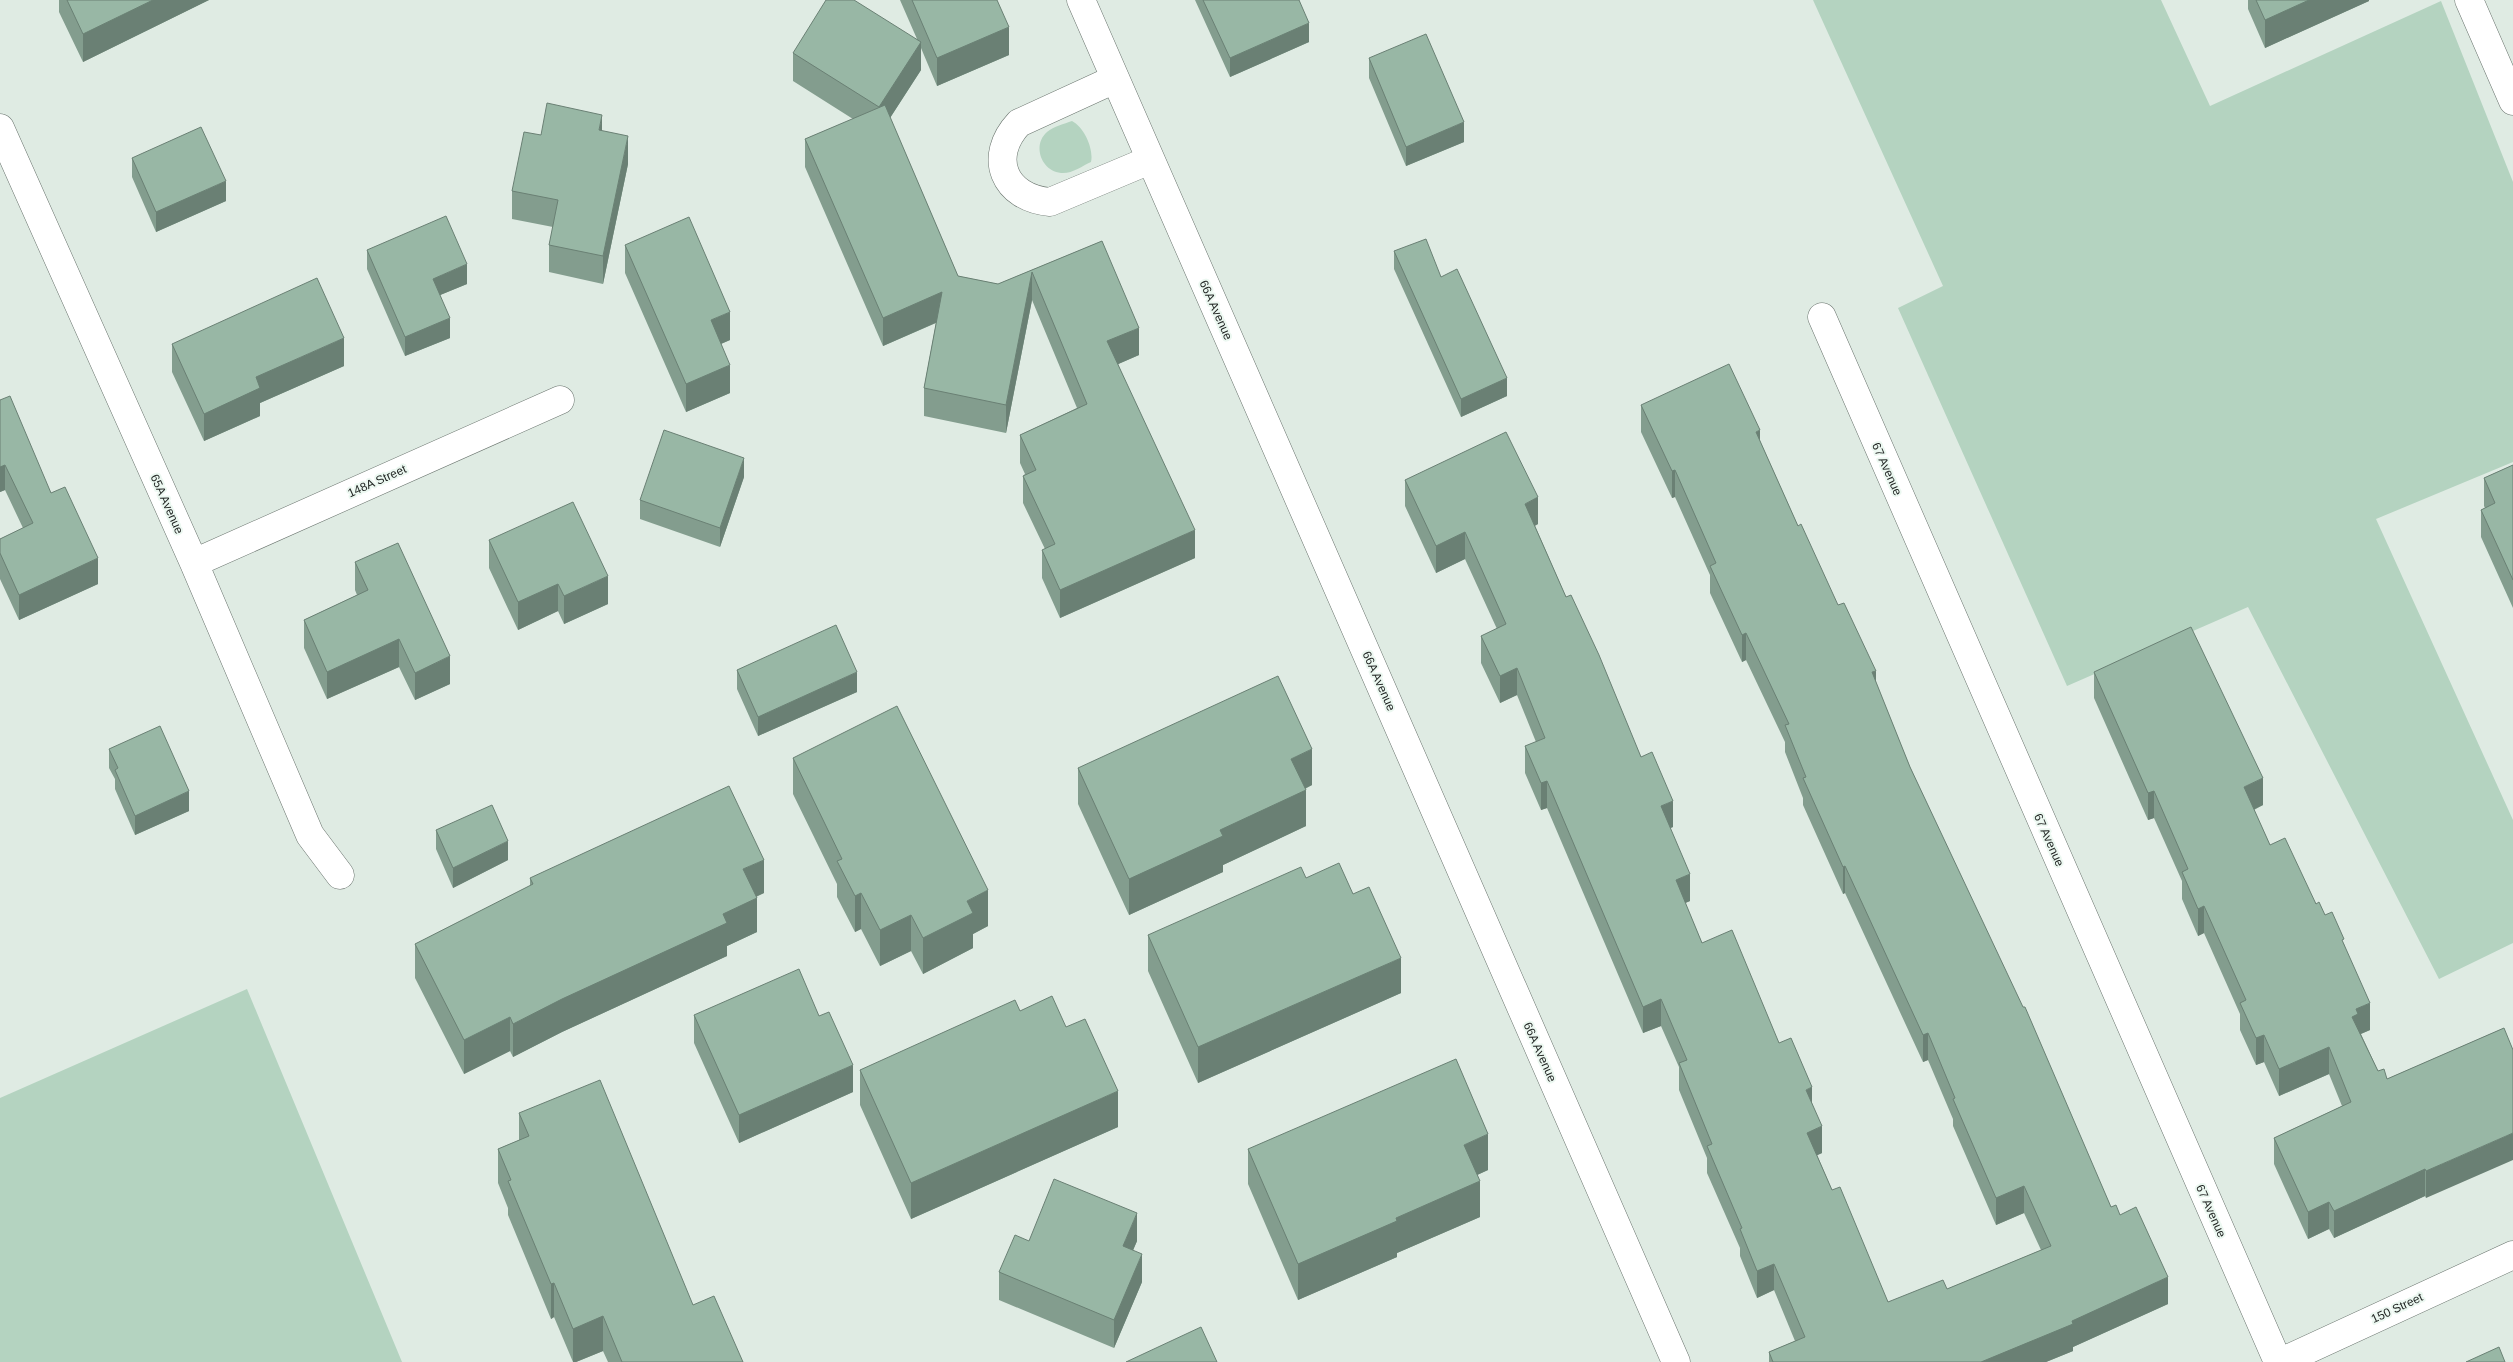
<svg xmlns="http://www.w3.org/2000/svg" width="2513" height="1362" font-family="Arial,sans-serif">
	<style>
		.green { fill: #b4d3c0 }
		.lines { fill: none; stroke-linecap: round; stroke-linejoin: round }
		.minor-casing { stroke: #6a746e; stroke-width: 29 }
		.minor { stroke: #fff; stroke-width: 28 }
		.wall { fill: #839d8e }
		.shaded-wall { fill: #6a8074 }
		.building { fill: #98b7a5; stroke: #6a8074 }
		.labels { text-anchor: middle; dominant-baseline: central; stroke-width: 4; stroke-linejoin: round; paint-order: stroke }
		.street-label { font-size: 12px; fill: #1e2220; stroke: #ecf8f1 }
	</style>
	<rect width="100%" height="100%" fill="#dfebe3"/>
	<path class="green" d="M 1813,0 L 2161,0 L 2210,106 L 2441,1 L 2513,182 L 2513,462 L 2376,519 L 2513,820 L 2513,943 L 2439,979 L 2248,607 L 2067,686 L 1898,308 L 1943,286 Z
		M 1072,121 C 1084,127 1094,149 1091,162 C 1082,166 1072,174 1061,173 C 1041,171 1032,145 1047,132 C 1054,126 1064,124 1072,121 Z
		M 247,989 L 402,1362 L 0,1362 L 0,1098 Z"/>
	<g class="lines">
		<defs>
			<path id="minor" d="M 1081,0 L 1676,1362
				M 2469,0 L 2513,101
				M 1115,79 L 1019,123 C 987,157 1004,198 1050,202 L 1150,160
				M 0,128 L 194,563 L 310,835 L 340,875
				M 1822,317 L 2278,1362
				M 194,563 L 560,400
				M 2281,1362 L 2513,1255"/>
		</defs>
		<use href="#minor" class="minor-casing"/>
		<use href="#minor" class="minor"/>
	</g>
	<path class="wall" d="M 59,0 L 209,0 L 83,62 L 59,12 Z
		M 900,0 L 997,0 L 1009,55 L 937,86 L 921,48 L 921,70 L 890,118 L 958,276 L 998,284 L 1102,241 L 1139,355 L 1118,364 L 1195,558 L 1060,618 L 1042,578 L 1042,550 L 1045,549 L 1023,503 L 1023,476 L 1025,474 L 1020,463 L 1020,435 L 1077,408 L 1032,300 L 1006,433 L 924,416 L 924,388 L 936,323 L 883,346 L 805,167 L 805,139 L 853,119 L 793,81 L 793,53 L 917,39 Z
		M 1195,0 L 1299,0 L 1309,42 L 1230,77 Z
		M 2248,0 L 2369,0 L 2369,1 L 2265,48 L 2248,9 Z
		M 1369,58 L 1464,142 L 1406,166 L 1369,78 Z
		M 602,131 L 628,164 L 603,284 L 549,272 L 549,245 L 553,227 L 512,219 L 512,191 L 541,135 Z
		M 132,158 L 226,201 L 156,232 L 132,177 Z
		M 625,245 L 730,340 L 721,344 L 730,393 L 686,412 L 625,273 Z
		M 367,250 L 467,284 L 440,295 L 450,338 L 405,356 L 367,269 Z
		M 1394,251 L 1441,277 L 1507,396 L 1461,417 L 1394,269 Z
		M 172,344 L 344,366 L 260,403 L 260,416 L 204,441 L 172,372 Z
		M 0,400 L 51,493 L 98,584 L 19,620 L 0,579 L 0,539 L 23,528 L 5,490 L 0,492 Z
		M 1641,405 L 1760,441 L 1798,526 L 1876,683 L 1910,767 L 2111,1207 L 2120,1215 L 2168,1304 L 2073,1347 L 2073,1351 L 2046,1362 L 1769,1362 L 1769,1352 L 1795,1341 L 1774,1290 L 1757,1298 L 1740,1256 L 1740,1248 L 1707,1173 L 1707,1158 L 1679,1090 L 1679,1067 L 1661,1026 L 1643,1033 L 1547,808 L 1541,810 L 1525,773 L 1525,746 L 1536,742 L 1517,695 L 1500,703 L 1481,663 L 1481,636 L 1497,629 L 1465,559 L 1436,573 L 1405,506 L 1405,480 L 1538,524 L 1535,526 L 1566,597 L 1641,757 L 1673,827 L 1670,828 L 1690,901 L 1685,903 L 1702,943 L 1779,1043 L 1812,1103 L 1822,1153 L 1817,1155 L 1832,1190 L 1888,1302 L 1947,1289 L 2041,1250 L 2024,1213 L 1996,1225 L 1953,1126 L 1953,1119 L 1928,1060 L 1923,1062 L 1845,893 L 1843,894 L 1803,805 L 1803,798 L 1785,752 L 1785,742 L 1746,660 L 1742,662 L 1710,593 L 1710,575 L 1675,497 L 1672,498 L 1641,432 Z
		M 2513,465 L 2513,608 L 2481,537 L 2481,510 L 2485,508 L 2484,506 L 2484,478 Z
		M 744,477 L 720,547 L 640,519 L 640,500 Z
		M 489,540 L 608,604 L 564,624 L 558,611 L 518,630 L 489,568 Z
		M 355,562 L 450,684 L 415,700 L 399,667 L 327,699 L 304,648 L 304,620 L 357,595 L 355,590 Z
		M 737,670 L 857,692 L 758,736 L 737,689 Z
		M 2094,672 L 2263,805 L 2254,810 L 2270,845 L 2325,915 L 2344,944 L 2370,1030 L 2361,1034 L 2378,1071 L 2387,1079 L 2504,1028 L 2426,1198 L 2425,1196 L 2334,1238 L 2329,1229 L 2308,1239 L 2274,1164 L 2274,1138 L 2342,1106 L 2329,1074 L 2279,1096 L 2264,1062 L 2256,1065 L 2240,1030 L 2240,1014 L 2204,933 L 2198,936 L 2182,899 L 2182,881 L 2154,818 L 2148,820 L 2094,698 Z
		M 109,749 L 189,811 L 135,835 L 115,789 L 115,779 L 109,768 Z
		M 793,758 L 988,926 L 973,934 L 973,948 L 923,974 L 911,951 L 880,966 L 861,929 L 855,932 L 837,897 L 837,884 L 793,794 Z
		M 1078,768 L 1312,785 L 1305,789 L 1306,826 L 1223,865 L 1223,872 L 1129,915 L 1078,804 Z
		M 436,830 L 508,860 L 453,888 L 436,849 Z
		M 530,878 L 764,893 L 756,897 L 757,932 L 727,946 L 727,956 L 562,1032 L 513,1057 L 510,1051 L 464,1074 L 415,978 L 415,944 L 530,886 Z
		M 1306,878 L 1353,894 L 1401,993 L 1198,1083 L 1148,971 L 1148,935 Z
		M 1020,1011 L 1118,1127 L 911,1219 L 860,1105 L 860,1070 Z
		M 694,1015 L 853,1092 L 739,1143 L 694,1043 Z
		M 519,1113 L 693,1305 L 743,1362 L 608,1362 L 603,1351 L 576,1362 L 573,1362 L 554,1317 L 551,1319 L 508,1215 L 508,1208 L 498,1183 L 498,1149 L 519,1140 Z
		M 1248,1149 L 1488,1170 L 1477,1175 L 1480,1217 L 1397,1253 L 1397,1257 L 1298,1300 L 1248,1184 Z
		M 1029,1241 L 1137,1241 L 1133,1250 L 1142,1282 L 1114,1348 L 999,1300 L 999,1272 Z"/>
	<path class="shaded-wall" d="M 153,0 L 209,0 L 83,62 L 83,34 Z
		M 2309,0 L 2369,0 L 2369,1 L 2265,48 L 2265,20 Z
		M 1309,23 L 1309,42 L 1230,77 L 1230,58 Z
		M 1009,27 L 1009,55 L 937,86 L 937,58 Z
		M 921,42 L 921,70 L 879,135 L 879,107 Z
		M 602,115 L 602,143 L 599,130 Z
		M 1464,122 L 1464,142 L 1406,166 L 1406,147 Z
		M 628,136 L 628,164 L 603,284 L 603,256 Z
		M 226,181 L 226,201 L 156,232 L 156,212 Z
		M 467,264 L 467,284 L 433,298 L 433,279 Z
		M 1032,272 L 1032,300 L 1006,433 L 1006,405 Z
		M 942,292 L 942,320 L 883,346 L 883,318 Z
		M 730,312 L 730,340 L 711,348 L 711,320 Z
		M 450,318 L 450,338 L 405,356 L 405,337 Z
		M 1139,328 L 1139,355 L 1107,369 L 1107,341 Z
		M 344,338 L 344,366 L 260,403 L 260,416 L 204,441 L 204,414 L 256,377 Z
		M 730,365 L 730,393 L 686,412 L 686,384 Z
		M 1507,378 L 1507,396 L 1461,417 L 1461,399 Z
		M 1760,430 L 1760,457 L 1756,432 Z
		M 744,458 L 744,477 L 720,547 L 720,528 Z
		M 5,465 L 5,490 L 0,492 L 0,467 Z
		M 1675,470 L 1675,497 L 1672,498 L 1672,471 Z
		M 1538,497 L 1538,524 L 1525,530 L 1525,504 Z
		M 1195,530 L 1195,558 L 1060,618 L 1060,590 Z
		M 1465,532 L 1465,559 L 1436,573 L 1436,546 Z
		M 98,558 L 98,584 L 19,620 L 19,595 Z
		M 608,576 L 608,604 L 564,624 L 564,596 Z
		M 558,584 L 558,611 L 518,630 L 518,602 Z
		M 1746,633 L 1746,660 L 1742,662 L 1742,635 Z
		M 399,639 L 399,667 L 327,699 L 327,672 Z
		M 450,656 L 450,684 L 415,700 L 415,673 Z
		M 1517,668 L 1517,695 L 1500,703 L 1500,676 Z
		M 1876,671 L 1876,697 L 1872,672 Z
		M 857,672 L 857,692 L 758,736 L 758,717 Z
		M 1312,749 L 1312,785 L 1291,795 L 1291,759 Z
		M 2263,778 L 2263,805 L 2244,814 L 2244,787 Z
		M 1547,781 L 1547,808 L 1541,810 L 1541,783 Z
		M 1306,790 L 1306,826 L 1223,865 L 1223,872 L 1129,915 L 1129,879 L 1220,830 Z
		M 189,791 L 189,811 L 135,835 L 135,816 Z
		M 2154,791 L 2154,818 L 2148,820 L 2148,793 Z
		M 1673,801 L 1673,827 L 1661,832 L 1661,806 Z
		M 508,841 L 508,860 L 453,888 L 453,868 Z
		M 764,860 L 764,893 L 743,902 L 743,869 Z
		M 1845,866 L 1845,893 L 1843,894 L 1843,867 Z
		M 1690,874 L 1690,901 L 1676,907 L 1676,880 Z
		M 988,890 L 988,926 L 973,934 L 973,948 L 923,974 L 923,938 L 967,901 Z
		M 861,893 L 861,929 L 855,932 L 855,896 Z
		M 757,898 L 757,932 L 727,946 L 727,956 L 562,1032 L 513,1057 L 513,1024 L 723,914 Z
		M 2204,906 L 2204,933 L 2198,936 L 2198,909 Z
		M 911,915 L 911,951 L 880,966 L 880,930 Z
		M 1401,958 L 1401,993 L 1198,1083 L 1198,1047 Z
		M 1661,999 L 1661,1026 L 1643,1033 L 1643,1007 Z
		M 2370,1003 L 2370,1030 L 2358,1035 L 2352,1017 L 2356,1009 Z
		M 510,1017 L 510,1051 L 464,1074 L 464,1040 Z
		M 1928,1033 L 1928,1060 L 1923,1062 L 1923,1035 Z
		M 2264,1035 L 2264,1062 L 2256,1065 L 2256,1038 Z
		M 2329,1047 L 2329,1074 L 2279,1096 L 2279,1069 Z
		M 853,1065 L 853,1092 L 739,1143 L 739,1115 Z
		M 1812,1087 L 1812,1114 L 1806,1090 Z
		M 1118,1091 L 1118,1127 L 911,1219 L 911,1183 Z
		M 1822,1126 L 1822,1153 L 1807,1160 L 1807,1133 Z
		M 2513,1133 L 2513,1160 L 2426,1198 L 2426,1171 Z
		M 1488,1134 L 1488,1170 L 1464,1181 L 1464,1145 Z
		M 2425,1169 L 2425,1196 L 2334,1238 L 2334,1211 Z
		M 1480,1181 L 1480,1217 L 1397,1253 L 1397,1257 L 1298,1300 L 1298,1264 L 1396,1218 Z
		M 2024,1186 L 2024,1213 L 1996,1225 L 1996,1198 Z
		M 2329,1202 L 2329,1229 L 2308,1239 L 2308,1212 Z
		M 1137,1213 L 1137,1241 L 1123,1274 L 1123,1246 Z
		M 1142,1254 L 1142,1282 L 1114,1348 L 1114,1320 Z
		M 1774,1264 L 1774,1290 L 1757,1298 L 1757,1271 Z
		M 2168,1277 L 2168,1304 L 2073,1347 L 2073,1351 L 2046,1362 L 1981,1362 Z
		M 554,1283 L 554,1317 L 551,1319 L 551,1284 Z
		M 603,1316 L 603,1351 L 576,1362 L 573,1362 L 573,1329 Z"/>
	<path class="building" d="M 67,0 L 153,0 L 83,34 Z
		M 826,0 L 854,0 L 921,42 L 879,107 L 793,53 Z
		M 912,0 L 997,0 L 1009,27 L 937,58 Z
		M 1203,0 L 1299,0 L 1309,23 L 1230,58 Z
		M 2256,0 L 2309,0 L 2265,20 Z
		M 1426,34 L 1464,122 L 1406,147 L 1369,58 Z
		M 547,103 L 602,115 L 599,130 L 628,136 L 603,256 L 549,245 L 558,200 L 512,191 L 524,132 L 541,135 Z
		M 885,105 L 958,276 L 998,284 L 1102,241 L 1139,328 L 1107,341 L 1195,530 L 1060,590 L 1042,550 L 1055,544 L 1023,476 L 1036,470 L 1020,435 L 1087,404 L 1032,272 L 1006,405 L 924,388 L 942,292 L 883,318 L 805,139 Z
		M 201,127 L 226,181 L 156,212 L 132,158 Z
		M 446,216 L 467,264 L 433,279 L 450,318 L 405,337 L 367,250 Z
		M 689,217 L 730,312 L 711,320 L 730,365 L 686,384 L 625,245 Z
		M 1426,239 L 1441,277 L 1457,269 L 1507,378 L 1461,399 L 1394,251 Z
		M 317,278 L 344,338 L 256,377 L 260,388 L 204,414 L 172,344 Z
		M 1729,364 L 1760,430 L 1756,432 L 1798,526 L 1801,524 L 1838,605 L 1844,603 L 1876,671 L 1872,672 L 1910,767 L 2023,1007 L 2025,1007 L 2111,1207 L 2116,1205 L 2120,1215 L 2136,1207 L 2168,1277 L 2072,1321 L 2073,1324 L 1981,1362 L 1773,1362 L 1769,1352 L 1805,1337 L 1774,1264 L 1757,1271 L 1740,1229 L 1742,1228 L 1707,1146 L 1712,1144 L 1679,1063 L 1687,1060 L 1661,999 L 1643,1007 L 1547,781 L 1541,783 L 1525,746 L 1545,738 L 1517,668 L 1500,676 L 1481,636 L 1506,624 L 1465,532 L 1436,546 L 1405,480 L 1506,432 L 1538,497 L 1525,504 L 1566,597 L 1571,595 L 1599,655 L 1641,757 L 1652,752 L 1673,801 L 1661,806 L 1690,874 L 1676,880 L 1702,943 L 1732,930 L 1779,1043 L 1791,1038 L 1812,1087 L 1806,1090 L 1822,1126 L 1807,1133 L 1832,1190 L 1840,1187 L 1888,1302 L 1943,1280 L 1947,1289 L 2051,1246 L 2024,1186 L 1996,1198 L 1953,1099 L 1955,1098 L 1928,1033 L 1923,1035 L 1845,866 L 1843,867 L 1803,778 L 1806,777 L 1785,725 L 1789,724 L 1746,633 L 1742,635 L 1710,566 L 1716,563 L 1675,470 L 1672,471 L 1641,405 Z
		M 10,396 L 51,493 L 65,487 L 98,558 L 19,595 L 0,553 L 0,539 L 33,523 L 5,465 L 0,467 L 0,400 Z
		M 664,430 L 744,458 L 720,528 L 640,500 Z
		M 2513,465 L 2513,580 L 2481,510 L 2495,503 L 2484,478 Z
		M 573,502 L 608,576 L 564,596 L 558,584 L 518,602 L 489,540 Z
		M 398,543 L 450,656 L 415,673 L 399,639 L 327,672 L 304,620 L 368,590 L 355,562 Z
		M 836,625 L 857,672 L 758,717 L 737,670 Z
		M 2191,627 L 2263,778 L 2244,787 L 2270,845 L 2285,838 L 2316,904 L 2319,902 L 2325,915 L 2332,912 L 2344,939 L 2342,940 L 2370,1003 L 2356,1009 L 2358,1014 L 2352,1017 L 2378,1071 L 2384,1069 L 2387,1079 L 2504,1028 L 2513,1050 L 2513,1133 L 2426,1171 L 2425,1169 L 2334,1211 L 2329,1202 L 2308,1212 L 2274,1138 L 2351,1102 L 2329,1047 L 2279,1069 L 2264,1035 L 2256,1038 L 2240,1003 L 2246,1000 L 2204,906 L 2198,909 L 2182,872 L 2188,869 L 2154,791 L 2148,793 L 2094,672 Z
		M 1278,676 L 1312,749 L 1291,759 L 1306,790 L 1220,830 L 1223,836 L 1129,879 L 1078,768 Z
		M 897,706 L 988,890 L 967,901 L 973,913 L 923,938 L 911,915 L 880,930 L 861,893 L 855,896 L 837,861 L 842,859 L 793,758 Z
		M 160,726 L 189,791 L 135,816 L 115,770 L 118,768 L 109,749 Z
		M 729,786 L 764,860 L 743,869 L 757,898 L 723,914 L 727,923 L 562,999 L 513,1024 L 510,1017 L 464,1040 L 415,944 L 533,884 L 530,878 Z
		M 492,805 L 508,841 L 453,868 L 436,830 Z
		M 1339,863 L 1353,894 L 1369,887 L 1401,958 L 1198,1047 L 1148,935 L 1301,867 L 1306,878 Z
		M 799,969 L 819,1016 L 829,1012 L 853,1065 L 739,1115 L 694,1015 Z
		M 1052,996 L 1066,1027 L 1085,1019 L 1118,1091 L 911,1183 L 860,1070 L 1015,1000 L 1020,1011 Z
		M 1456,1059 L 1488,1134 L 1464,1145 L 1480,1181 L 1396,1218 L 1397,1221 L 1298,1264 L 1248,1149 Z
		M 600,1080 L 693,1305 L 714,1296 L 743,1362 L 622,1362 L 603,1316 L 573,1329 L 554,1283 L 551,1284 L 508,1181 L 511,1180 L 498,1149 L 529,1136 L 519,1113 Z
		M 1054,1179 L 1137,1213 L 1123,1246 L 1142,1254 L 1114,1320 L 999,1272 L 1015,1235 L 1029,1241 Z
		M 1201,1327 L 1217,1362 L 1126,1362 Z
		M 2499,1347 L 2505,1362 L 2466,1362 Z"/>
	<g class="labels">
		<g class="street-label">
			<text transform="translate(1216 310) rotate(66)">66A Avenue</text>
			<text transform="translate(1887 469) rotate(66)">67 Avenue</text>
			<text transform="translate(377 481) rotate(-24)">148A Street</text>
			<text transform="translate(167 504) rotate(66)">65A Avenue</text>
			<text transform="translate(1379 681) rotate(66)">66A Avenue</text>
			<text transform="translate(2049 840) rotate(66)">67 Avenue</text>
			<text transform="translate(1540 1052) rotate(66)">66A Avenue</text>
			<text transform="translate(2211 1211) rotate(66)">67 Avenue</text>
			<text transform="translate(2397 1308) rotate(-25)">150 Street</text>
		</g>
	</g>
</svg>
